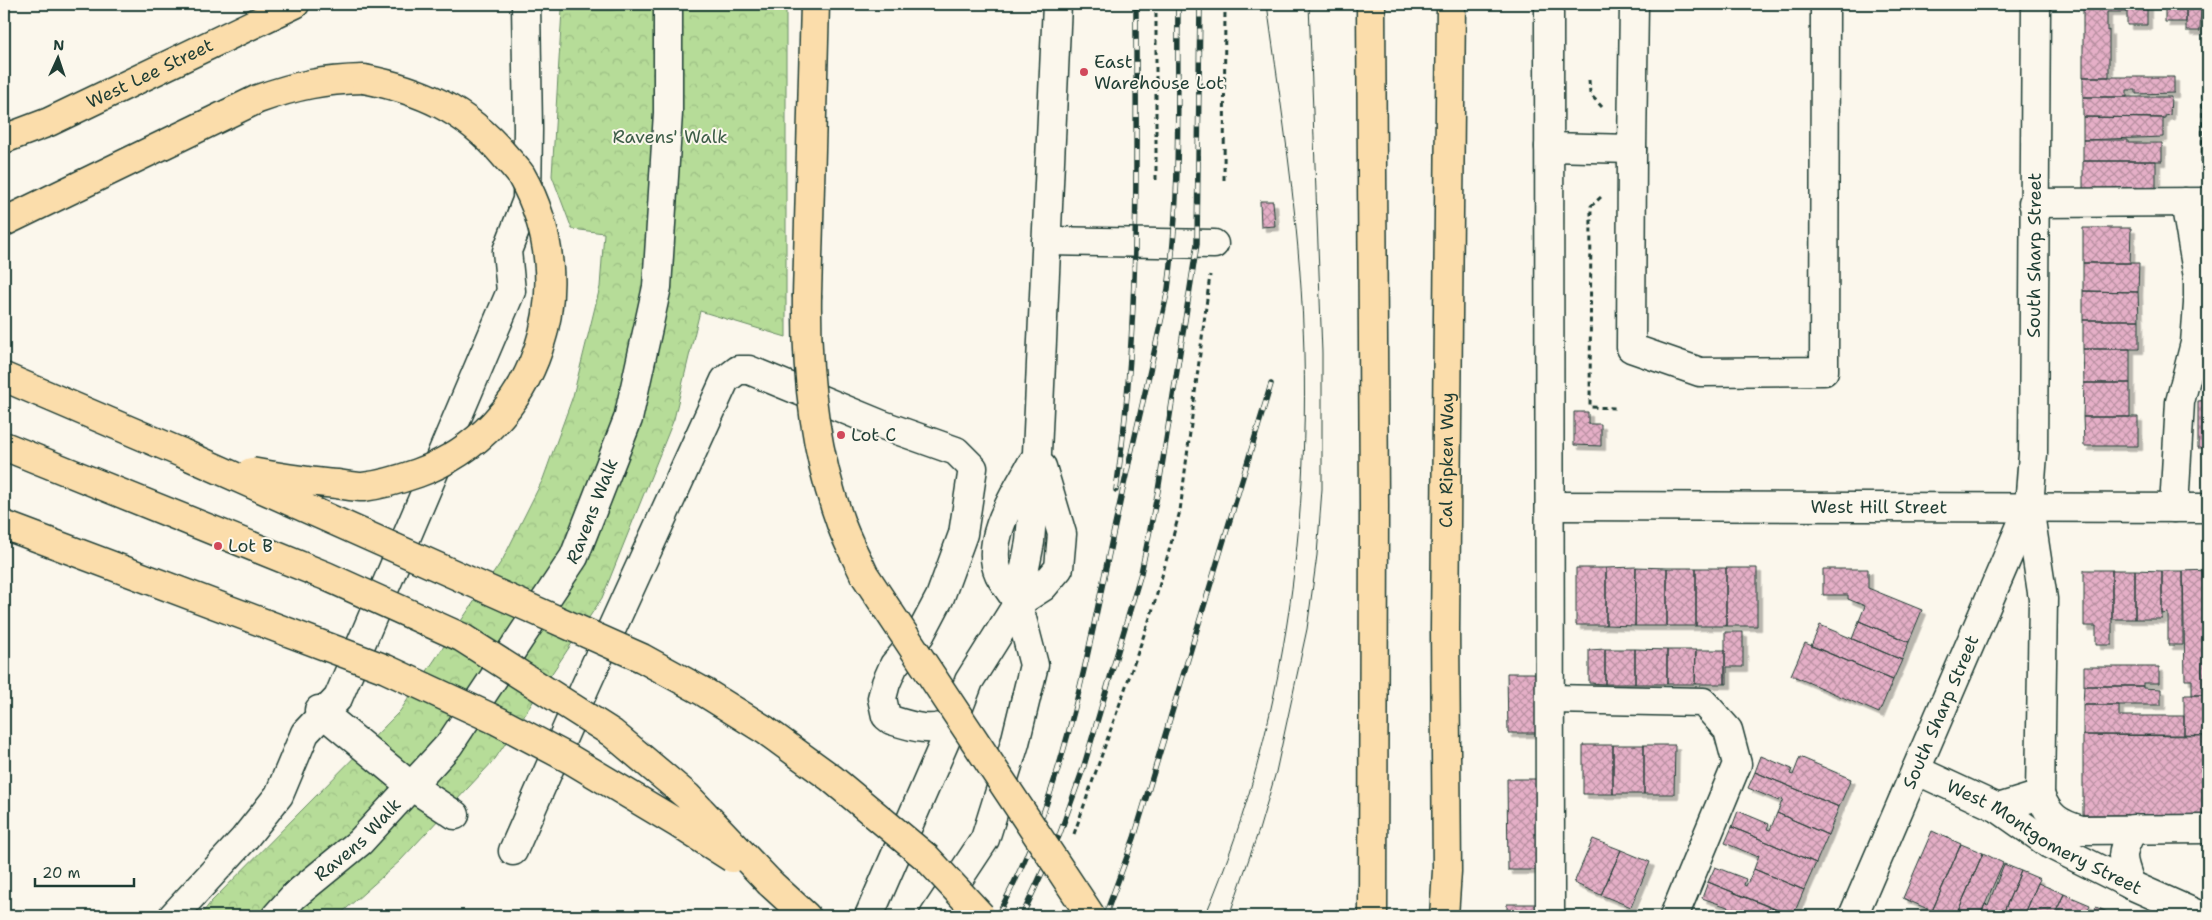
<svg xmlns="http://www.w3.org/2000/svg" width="2212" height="920" font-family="'Shantell Sans',sans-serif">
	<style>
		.grass { fill: #b6dc98; stroke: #6a8c66 }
		.park { fill: url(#park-crowns); stroke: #6a8c66 }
		.building { fill: url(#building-cross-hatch); stroke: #1f3d34; filter: url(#shadow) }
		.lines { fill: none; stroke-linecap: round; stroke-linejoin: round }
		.minor-casing { stroke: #1f3d34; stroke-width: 31 }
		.major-casing { stroke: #1f3d34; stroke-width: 31 }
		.highway-casing { stroke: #1f3d34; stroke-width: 31 }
		.path { stroke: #1f3d34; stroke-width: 3; stroke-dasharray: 5 4; stroke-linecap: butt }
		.minor { stroke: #fbf7ec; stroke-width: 28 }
		.major { stroke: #fbddab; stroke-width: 28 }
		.highway { stroke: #fbddab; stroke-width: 28 }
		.tram { stroke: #1f3d34; stroke-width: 1 }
		.rail-casing { stroke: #1f3d34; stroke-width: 5.5 }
		.rail { stroke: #fbf7ec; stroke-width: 4; stroke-dasharray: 11; stroke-linecap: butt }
		.highway-bridge-casing { stroke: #1f3d34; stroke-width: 31; stroke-linecap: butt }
		.highway-bridge { stroke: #fbddab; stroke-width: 28 }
		.poi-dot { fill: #d1495b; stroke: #fbf7ec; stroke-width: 2 }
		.labels { text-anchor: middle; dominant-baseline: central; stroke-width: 4; stroke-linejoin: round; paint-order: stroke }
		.poi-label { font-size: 18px; fill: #1f3d34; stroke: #fbf7ec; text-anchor: start }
		.street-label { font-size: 18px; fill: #1f3d34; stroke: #fbf7ec }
		.park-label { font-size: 18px; fill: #3d5d48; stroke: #fbf7ec }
	</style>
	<defs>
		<pattern id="park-crowns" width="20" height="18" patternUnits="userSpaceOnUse" patternTransform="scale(1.25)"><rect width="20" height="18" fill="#b6dc98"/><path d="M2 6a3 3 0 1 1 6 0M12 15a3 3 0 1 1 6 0" fill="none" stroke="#9cbe84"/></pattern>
		<pattern id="building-cross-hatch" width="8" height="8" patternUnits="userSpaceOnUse" patternTransform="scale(1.25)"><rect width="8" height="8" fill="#e5afc7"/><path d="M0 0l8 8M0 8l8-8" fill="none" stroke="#b990a2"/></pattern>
		<filter id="shadow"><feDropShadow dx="4.5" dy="4.5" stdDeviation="0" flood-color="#0004"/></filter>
	</defs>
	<rect width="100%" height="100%" fill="#fbf7ec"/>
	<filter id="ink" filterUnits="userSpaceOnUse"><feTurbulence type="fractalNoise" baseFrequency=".02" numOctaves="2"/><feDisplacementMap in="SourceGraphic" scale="10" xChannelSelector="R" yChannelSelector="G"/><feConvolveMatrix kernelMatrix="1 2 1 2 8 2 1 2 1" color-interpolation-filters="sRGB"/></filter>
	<g filter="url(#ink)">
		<path class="grass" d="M 2207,96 L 2208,96 L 2208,187 L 2205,187 Z"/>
		<path class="park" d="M 673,4 L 786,5 L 786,337 L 700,311 L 674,419 L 602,598 L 495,759 L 400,861 L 338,916 L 200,916 L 211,902 L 400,711 L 503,559 L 543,479 L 573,396 L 600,287 L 604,233 L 572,229 L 552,176 L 562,10 L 611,10 Z"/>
		<path class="building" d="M 2083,4 L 2127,4 L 2127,12 L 2107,12 L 2107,31 L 2109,30 L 2109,77 L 2083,77 Z
			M 2127,4 L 2147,4 L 2147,25 L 2127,25 Z
			M 2165,4 L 2186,4 L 2186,22 L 2165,22 Z
			M 2186,4 L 2201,4 L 2200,31 L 2186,31 Z
			M 2083,77 L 2174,77 L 2174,93 L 2136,94 L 2136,90 L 2127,90 L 2127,97 L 2083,97 Z
			M 2083,97 L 2171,97 L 2170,115 L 2165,116 L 2165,118 L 2083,117 Z
			M 2083,117 L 2163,118 L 2163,137 L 2083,140 Z
			M 2083,140 L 2128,140 L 2128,143 L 2162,143 L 2162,161 L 2083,161 Z
			M 2083,161 L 2156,161 L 2156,189 L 2083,189 Z
			M 1260,201 L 1273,201 L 1275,226 L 1261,227 Z
			M 2083,228 L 2131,228 L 2130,263 L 2083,263 Z
			M 2083,263 L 2139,263 L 2138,292 L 2083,291 Z
			M 2083,291 L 2138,292 L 2139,320 L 2083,320 Z
			M 2083,320 L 2139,320 L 2139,349 L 2083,349 Z
			M 2083,349 L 2130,349 L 2130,383 L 2084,383 Z
			M 2084,383 L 2130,383 L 2130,417 L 2083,417 Z
			M 2208,400 L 2208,448 L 2198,448 L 2198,401 Z
			M 1574,412 L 1588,412 L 1588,424 L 1601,424 L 1601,446 L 1574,445 Z
			M 2083,417 L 2138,417 L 2138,446 L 2084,446 Z
			M 1636,567 L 1635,626 L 1606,625 L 1606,568 Z
			M 1636,567 L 1667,568 L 1667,626 L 1635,626 Z
			M 1576,568 L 1606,568 L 1606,625 L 1576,625 Z
			M 1667,568 L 1696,568 L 1696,626 L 1667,626 Z
			M 1696,568 L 1726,568 L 1726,626 L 1696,626 Z
			M 1726,568 L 1757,568 L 1757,626 L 1726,626 Z
			M 1823,569 L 1868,569 L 1868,588 L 1922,610 L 1909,642 L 1859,621 L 1865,606 L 1848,599 L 1848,595 L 1823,595 Z
			M 2084,570 L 2112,570 L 2112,645 L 2096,645 L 2096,626 L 2084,626 Z
			M 2112,570 L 2135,570 L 2135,619 L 2112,619 Z
			M 2135,570 L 2162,571 L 2162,619 L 2135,619 Z
			M 2208,570 L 2208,695 L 2192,695 L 2192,680 L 2185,680 L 2183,571 Z
			M 2162,571 L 2183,571 L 2183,645 L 2168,645 L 2168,613 L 2162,614 Z
			M 1859,621 L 1909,642 L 1902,660 L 1852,639 Z
			M 1820,625 L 1902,660 L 1893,680 L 1811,646 Z
			M 1725,632 L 1743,632 L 1743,667 L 1727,667 L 1727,684 L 1725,684 Z
			M 1805,643 L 1893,680 L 1879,713 L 1791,675 Z
			M 1605,649 L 1635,649 L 1635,684 L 1605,684 Z
			M 1605,649 L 1605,684 L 1589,683 L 1589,650 Z
			M 1635,649 L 1667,650 L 1667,684 L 1635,684 Z
			M 1667,650 L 1696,650 L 1695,684 L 1667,684 Z
			M 1696,650 L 1725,650 L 1725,684 L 1695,684 Z
			M 2084,667 L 2159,667 L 2159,683 L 2143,683 L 2143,686 L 2084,686 Z
			M 1507,673 L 1540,673 L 1540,733 L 1508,733 Z
			M 2084,686 L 2143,686 L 2143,688 L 2161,689 L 2161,705 L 2083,705 Z
			M 2184,695 L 2208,695 L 2208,736 L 2184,735 Z
			M 2083,705 L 2119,705 L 2119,716 L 2184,716 L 2184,735 L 2083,735 Z
			M 2083,735 L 2208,736 L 2208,815 L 2083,815 Z
			M 1583,745 L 1613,745 L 1613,794 L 1583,794 Z
			M 1613,745 L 1644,745 L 1644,794 L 1613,794 Z
			M 1644,745 L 1675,745 L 1674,794 L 1644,794 Z
			M 1761,756 L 1792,769 L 1790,774 L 1793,775 L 1800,757 L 1851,779 L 1839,807 L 1755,772 Z
			M 1755,772 L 1839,807 L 1828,835 L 1777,813 L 1783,799 L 1781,798 L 1779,801 L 1748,788 Z
			M 1507,779 L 1540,779 L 1540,870 L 1508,870 Z
			M 1738,811 L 1769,824 L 1767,829 L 1770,830 L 1777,813 L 1828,835 L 1816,863 L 1732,827 Z
			M 1732,827 L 1816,863 L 1804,890 L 1754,869 L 1759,855 L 1756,856 L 1725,843 Z
			M 1932,831 L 1961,844 L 1932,911 L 1903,898 Z
			M 1593,839 L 1621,850 L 1601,895 L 1574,883 Z
			M 1961,844 L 1983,853 L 1956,916 L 1930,916 Z
			M 1621,850 L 1650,862 L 1631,907 L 1601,895 Z
			M 1983,853 L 2003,863 L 1980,916 L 1956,916 Z
			M 2004,864 L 2021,871 L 2002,916 L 1980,916 L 1985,904 L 1988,905 Z
			M 1715,867 L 1746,879 L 1744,885 L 1746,886 L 1754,869 L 1804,890 L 1793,916 L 1708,882 Z
			M 2021,871 L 2040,879 L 2038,883 L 2024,916 L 2002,916 Z
			M 1708,882 L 1791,916 L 1734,916 L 1736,910 L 1702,898 Z
			M 2038,883 L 2064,894 L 2054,916 L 2024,916 Z
			M 2064,894 L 2090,905 L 2085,916 L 2054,916 Z
			M 1507,904 L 1538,904 L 1537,916 L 1507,916 Z
			M 2096,907 L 2116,916 L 2092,916 Z"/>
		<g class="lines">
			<defs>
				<g id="minor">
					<path d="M 1549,4 L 1550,916"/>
					<path d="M 1549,147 L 1632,149 L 1634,4"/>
					<path d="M 1632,149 L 1631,348 L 1700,372 L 1824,371 L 1825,4"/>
					<path d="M 2033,203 L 2208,202"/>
					<path d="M 1046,241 L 1214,244"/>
					<path id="s1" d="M 1550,506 L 2208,508"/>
					<path d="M 2174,508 L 2180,402 L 2195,343 L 2198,304 L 2198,277 L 2185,202"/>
					<path d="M 1018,603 C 1012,593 1004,584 999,574 C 983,540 1017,491 1032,463"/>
					<path d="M 1551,699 L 1703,702 L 1728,730 L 1737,764 L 1674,916"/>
					<path d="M 319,710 L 411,786 L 455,815"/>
					<path id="s2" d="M 1916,770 L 1998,808 L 2049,844 L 2131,885 L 2201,916"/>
					<path d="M 2040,795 C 2049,817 2058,823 2081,830 L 2208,829"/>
					<path id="s3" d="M 1998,808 L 2040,795 L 2043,599 L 2029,507 L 2033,454 L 2036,4"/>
					<path d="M 513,851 L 586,685 L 725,380 L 738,370 L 749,370 L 880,424 L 956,451 L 973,468 L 963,534 L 940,597 L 920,635 L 894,665 L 886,683 L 882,698 L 886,716 L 891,720 C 913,727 931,733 953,723"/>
					<path d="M 2131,885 C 2121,858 2119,855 2133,829"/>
					<path d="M 173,916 L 244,839 L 279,795 L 305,733 L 338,698 L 511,291 L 507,251 L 527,200 L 528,130 L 526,4"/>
					<path id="s4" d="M 276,916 L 294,896 L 360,842 L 449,745 L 574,557 L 628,419 L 657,287 L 668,113 L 668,4"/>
					<path d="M 869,916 L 953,723 L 969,681 L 1018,603 L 1043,587 L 1059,568 L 1062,534 L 1042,467"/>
					<path d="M 934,916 L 985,839 L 1015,743 L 1034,665 L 1018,603 L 1030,542 L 1037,453 L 1057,4"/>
					<path id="s5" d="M 1853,916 L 2029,507"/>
				</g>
				<g id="major">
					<path id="s6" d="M 4,139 L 49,122 L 295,4"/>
				</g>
				<g id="highway">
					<path d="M 1371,4 L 1374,505 L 1373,916"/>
					<path d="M 4,222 L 258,99 C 298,85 323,80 364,79"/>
					<path d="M 807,295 L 815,4"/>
					<path d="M 4,377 L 182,453"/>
					<path d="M 770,883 L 806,916"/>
					<path id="s7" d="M 1444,916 L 1447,871 L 1445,629 L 1451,4"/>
				</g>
			</defs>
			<use href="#minor" class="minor-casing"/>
			<use href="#major" class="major-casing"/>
			<use href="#highway" class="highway-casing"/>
			<path class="path" d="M 1156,4 L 1156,181
				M 1589,80 L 1590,94 L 1602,107
				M 2202,171 L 2203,92 L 2208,92
				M 1224,180 L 1225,4
				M 1601,197 L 1591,206 L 1590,407 L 1618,408
				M 1074,834 L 1152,612 L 1180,511 L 1210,275
				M 1046,916 L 1048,909"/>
			<use href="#minor" class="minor"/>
			<use href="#major" class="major"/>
			<use href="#highway" class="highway"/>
			<path class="tram" d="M 1205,916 C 1293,710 1318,471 1298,249 C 1291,167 1278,85 1267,4
				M 1229,916 L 1259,830 L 1276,772 L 1307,629 L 1317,555 L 1322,489 L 1322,353 L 1309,4"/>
			<defs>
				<path id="rail" d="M 1116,490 C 1140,329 1136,166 1136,4
					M 997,916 C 1061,801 1084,671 1111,544 C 1129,459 1150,374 1168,289 C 1181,194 1177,99 1178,4
					M 1022,916 L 1059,836 L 1083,769 L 1141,573 L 1158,491 L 1197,244 L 1200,4
					M 1105,916 L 1134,838 L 1271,384"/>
			</defs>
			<use href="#rail" class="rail-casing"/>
			<use href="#rail" class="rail"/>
			<defs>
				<path id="highway-bridge" d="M 807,295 C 806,371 813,446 839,518 C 845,538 856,556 864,574 L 1091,916
					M 4,446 L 326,576 L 461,637 L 612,733 L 687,796 L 770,883
					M 182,453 L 642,658 L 704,692 L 765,730 L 831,778 L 927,858 L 981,916
					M 251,472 C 279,477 308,482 337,484 C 345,485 355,487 363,487 C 381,485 401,479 418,473 C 539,428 584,286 521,175 C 516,168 509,161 504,155 C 466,110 421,90 364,79
					M 4,525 L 386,669 L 498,721 L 570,759 L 677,823 L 732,858"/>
			</defs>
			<use href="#highway-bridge" class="highway-bridge-casing"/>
			<use href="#highway-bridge" class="highway-bridge"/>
		</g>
	</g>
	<g class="poi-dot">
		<circle cx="1084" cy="72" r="5"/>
		<circle cx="841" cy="435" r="5"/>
		<circle cx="218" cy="546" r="5"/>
	</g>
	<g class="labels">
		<g class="poi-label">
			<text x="1094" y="62">East<tspan x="1094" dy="21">Warehouse Lot</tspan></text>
			<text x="851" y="435">Lot C</text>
			<text x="228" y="546">Lot B</text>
		</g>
		<g class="street-label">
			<text stroke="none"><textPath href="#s6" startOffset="160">West Lee Street</textPath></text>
			<text stroke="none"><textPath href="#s3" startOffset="585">South Sharp Street</textPath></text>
			<text stroke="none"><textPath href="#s7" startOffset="456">Cal Ripken Way</textPath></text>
			<text stroke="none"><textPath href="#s1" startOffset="329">West Hill Street</textPath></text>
			<text stroke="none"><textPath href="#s4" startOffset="519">Ravens Walk</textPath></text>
			<text stroke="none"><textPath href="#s5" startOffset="222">South Sharp Street</textPath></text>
			<text stroke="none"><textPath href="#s2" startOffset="145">West Montgomery Street</textPath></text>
			<text stroke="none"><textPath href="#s4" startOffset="112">Ravens Walk</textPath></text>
		</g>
		<g class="park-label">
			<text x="670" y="137">Ravens' Walk</text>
		</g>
	</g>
	<rect width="2212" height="920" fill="none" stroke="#fbf7ec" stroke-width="20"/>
	<rect x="10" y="10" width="2192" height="900" fill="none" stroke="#1f3d34" stroke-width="2" filter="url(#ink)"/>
	<g transform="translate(58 58) rotate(3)" stroke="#fbf7ec" stroke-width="4" paint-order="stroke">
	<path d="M0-4L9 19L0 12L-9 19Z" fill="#1f3d34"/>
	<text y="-8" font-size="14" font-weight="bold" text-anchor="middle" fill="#1f3d34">N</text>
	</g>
	<path d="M35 878v8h99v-8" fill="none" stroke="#1f3d34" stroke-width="2.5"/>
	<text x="42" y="878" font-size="15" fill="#1f3d34" stroke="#fbf7ec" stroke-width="4" paint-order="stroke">20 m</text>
</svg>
